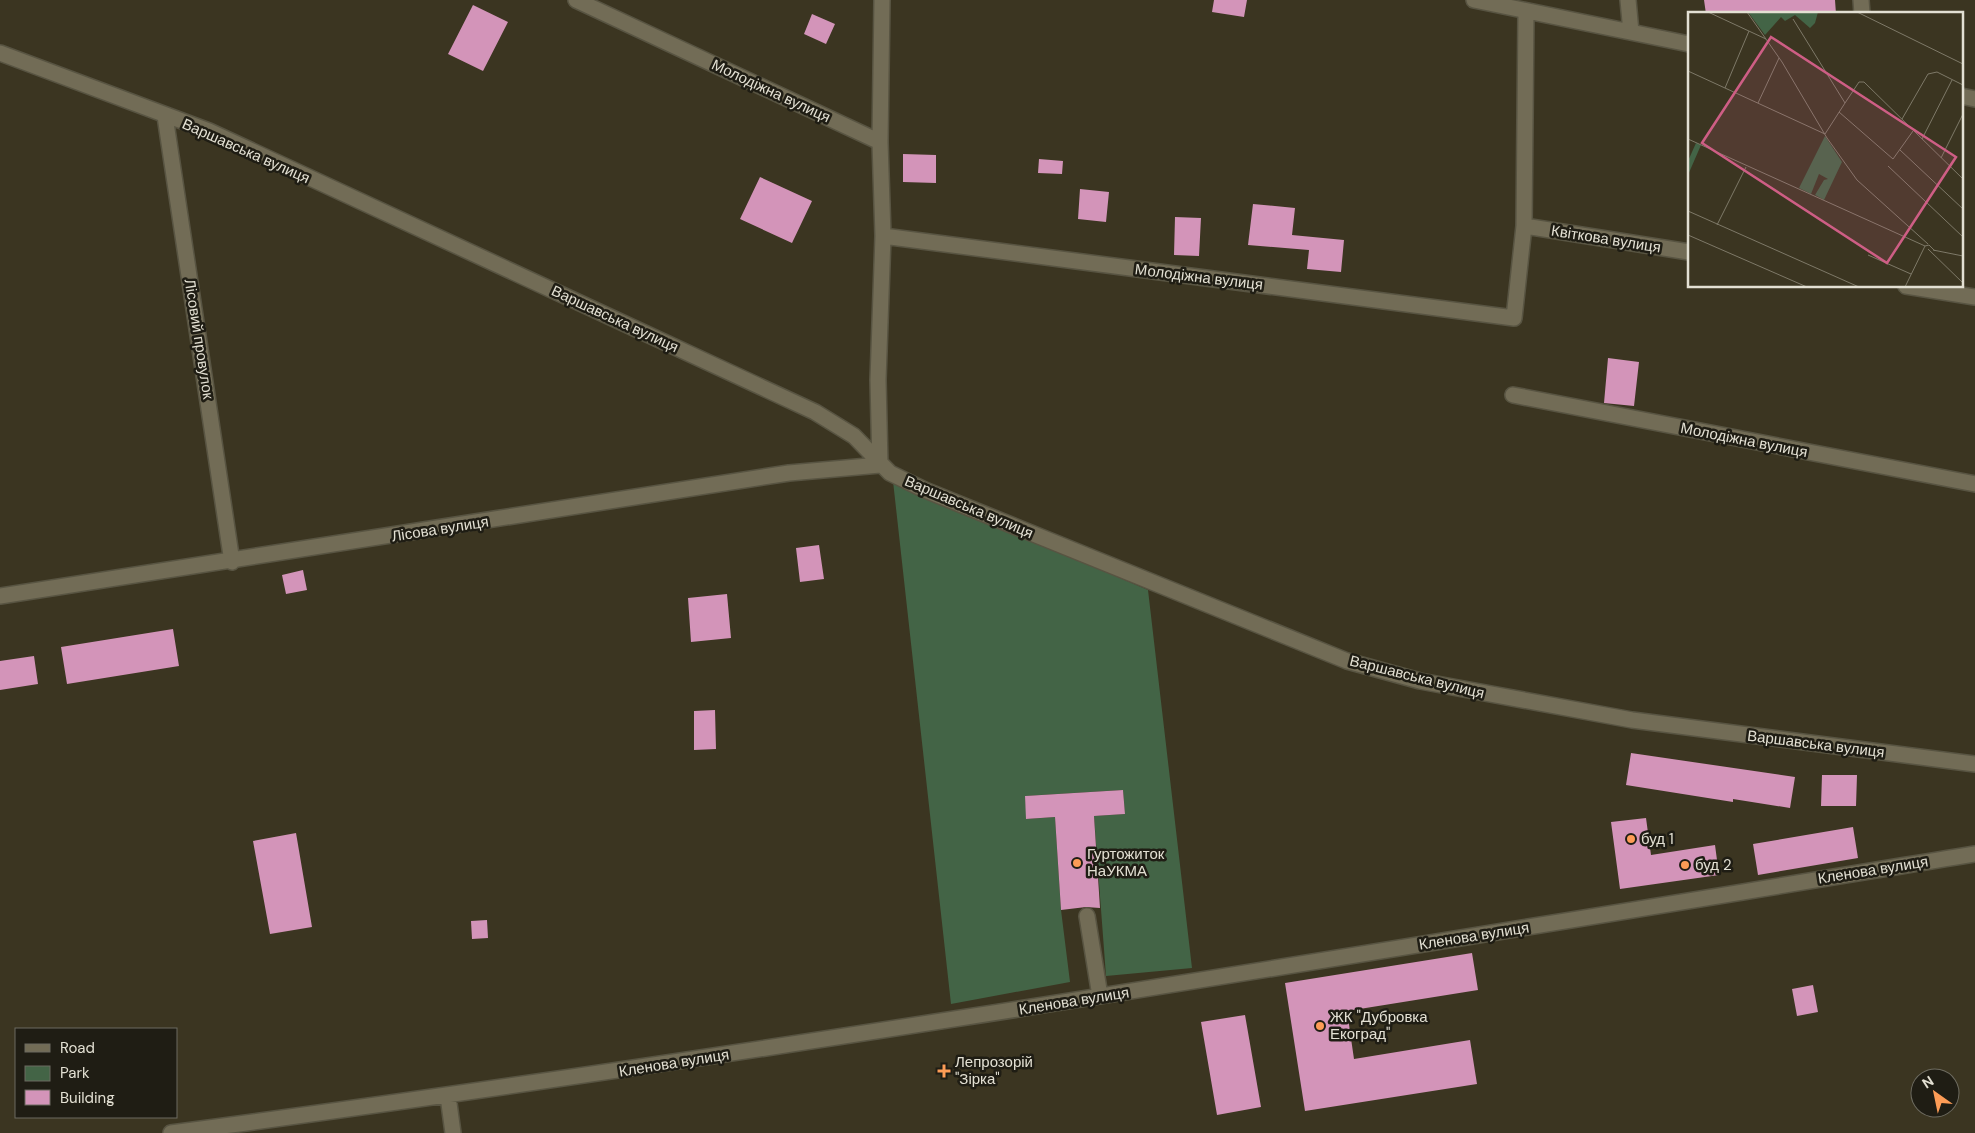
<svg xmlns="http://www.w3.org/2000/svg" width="1975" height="1133" font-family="'DM Sans',sans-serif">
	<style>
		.green { fill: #436446 }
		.building { fill: #d394b9 }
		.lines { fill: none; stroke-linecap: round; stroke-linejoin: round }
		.minor-casing { stroke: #585442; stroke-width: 18 }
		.minor { stroke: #726c56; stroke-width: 15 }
		.poi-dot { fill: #fd9c56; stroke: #1f1d14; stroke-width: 2 }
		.labels { text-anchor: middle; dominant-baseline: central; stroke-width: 5; stroke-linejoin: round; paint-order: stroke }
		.street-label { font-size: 15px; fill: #e3e0d3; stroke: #1f1d14 }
		.poi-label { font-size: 15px; fill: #e3e0d3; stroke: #1f1d14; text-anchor: start }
		.inset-road { fill: none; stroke: #7e7968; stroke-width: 1 }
		.view { fill: #ce5e85; fill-opacity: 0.15; stroke: #ce5e85; stroke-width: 2.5 }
		.inset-edge { fill: none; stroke: #e3e0d3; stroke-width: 2.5 }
	</style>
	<rect width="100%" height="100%" fill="#3b3521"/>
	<path class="green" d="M 893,481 L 1148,590 L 1192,968 L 1106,976 L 1094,816 L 1125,814 L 1123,790 L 1025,796 L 1027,819 L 1055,817 L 1061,910 L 1070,982 L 951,1004 Z"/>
	<path class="building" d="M 1214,0 L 1247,0 L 1244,17 L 1212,12 Z
		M 1704,0 L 1835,0 L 1836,14 L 1706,14 Z
		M 473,5 L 508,22 L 483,71 L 448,54 Z
		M 812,14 L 835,24 L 826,44 L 804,34 Z
		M 903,154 L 936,155 L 936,183 L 903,182 Z
		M 1039,159 L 1063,161 L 1062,174 L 1038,173 Z
		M 760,177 L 812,201 L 792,243 L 740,219 Z
		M 1080,189 L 1109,192 L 1106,222 L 1078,219 Z
		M 1253,204 L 1295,208 L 1292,235 L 1344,240 L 1341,272 L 1307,269 L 1309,250 L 1248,245 Z
		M 1175,217 L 1201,218 L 1199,256 L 1174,255 Z
		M 1608,358 L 1639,362 L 1634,406 L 1604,403 Z
		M 819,545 L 824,579 L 800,582 L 796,548 Z
		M 303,570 L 307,590 L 286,594 L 282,575 Z
		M 727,594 L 731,638 L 691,642 L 688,598 Z
		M 173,629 L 179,666 L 67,684 L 61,647 Z
		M 34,656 L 38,684 L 0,690 L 0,661 Z
		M 715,710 L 716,749 L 694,750 L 694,711 Z
		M 1631,753 L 1795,777 L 1790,808 L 1733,799 L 1733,802 L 1626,785 Z
		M 1822,775 L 1857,775 L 1856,806 L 1821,806 Z
		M 1123,790 L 1125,814 L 1094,816 L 1100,908 L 1086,907 L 1061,910 L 1055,817 L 1026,819 L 1025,796 Z
		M 1646,818 L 1651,855 L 1715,845 L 1719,875 L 1620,889 L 1611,822 Z
		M 1853,827 L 1858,858 L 1758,875 L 1753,844 Z
		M 296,833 L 312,927 L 270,934 L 253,841 Z
		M 487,920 L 488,938 L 472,939 L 471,921 Z
		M 1472,953 L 1478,990 L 1347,1011 L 1354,1059 L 1470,1040 L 1477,1084 L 1305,1111 L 1285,983 Z
		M 1813,985 L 1818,1012 L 1797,1016 L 1792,989 Z
		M 1245,1015 L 1261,1107 L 1217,1115 L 1201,1022 Z"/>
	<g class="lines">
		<defs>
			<path id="minor" d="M 1474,0 L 1689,44
				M 1628,0 L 1631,32
				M 1861,0 L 1862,14
				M 0,53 L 209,131 L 815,412 L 854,436 L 890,473 L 925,490 L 1347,661 L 1420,681 L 1632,720 L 1975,764
				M 1961,96 L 1975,99
				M 165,116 L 232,562
				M 880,142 L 882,0
				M 1524,226 L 1689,252
				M 883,236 L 1514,318 L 1524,226 L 1526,12
				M 1906,286 L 1975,297
				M 1513,395 L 1975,484
				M 0,596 L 789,473 L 880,465 L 878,380 L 883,236 L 880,142 L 576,0
				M 1087,916 L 1100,996
				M 448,1096 L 453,1133
				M 171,1133 C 774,1053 1374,952 1975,854"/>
		</defs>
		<use href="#minor" class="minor-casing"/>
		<use href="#minor" class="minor"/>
	</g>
	<g class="poi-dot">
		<circle cx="1631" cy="839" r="5"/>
		<circle cx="1077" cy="863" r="5"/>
		<circle cx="1685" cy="865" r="5"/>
		<circle cx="1320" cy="1026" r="5"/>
		<path d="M941.5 1063.5h5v5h5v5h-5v5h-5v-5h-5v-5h5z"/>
	</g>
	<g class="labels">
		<g class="street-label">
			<text transform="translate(771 91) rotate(25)">Молодіжна вулиця</text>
			<text transform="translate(246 151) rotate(24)">Варшавська вулиця</text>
			<text transform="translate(1606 239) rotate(9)">Квіткова вулиця</text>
			<text transform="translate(1199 277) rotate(7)">Молодіжна вулиця</text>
			<text transform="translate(615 319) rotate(25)">Варшавська вулиця</text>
			<text transform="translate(199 339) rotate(81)">Лісовий провулок</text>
			<text transform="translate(1744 440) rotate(11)">Молодіжна вулиця</text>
			<text transform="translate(969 507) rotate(23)">Варшавська вулиця</text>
			<text transform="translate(440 529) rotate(-9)">Лісова вулиця</text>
			<text transform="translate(1417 677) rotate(14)">Варшавська вулиця</text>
			<text transform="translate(1816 744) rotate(7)">Варшавська вулиця</text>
			<text transform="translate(1873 870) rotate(-9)">Кленова вулиця</text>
			<text transform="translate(1474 936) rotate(-9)">Кленова вулиця</text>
			<text transform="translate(1074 1001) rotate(-9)">Кленова вулиця</text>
			<text transform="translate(674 1063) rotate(-9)">Кленова вулиця</text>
		</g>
		<g class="poi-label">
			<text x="1641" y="839">буд 1</text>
			<text x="1087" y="854">Гуртожиток<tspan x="1087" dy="17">НаУКМА</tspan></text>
			<text x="1695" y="865">буд 2</text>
			<text x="1330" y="1017">ЖК "Дубровка<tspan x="1330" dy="17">Екоград"</tspan></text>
			<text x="955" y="1062">Лепрозорій<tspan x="955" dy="17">"Зірка"</tspan></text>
		</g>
	</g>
	<g transform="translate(1688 12)">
		<rect width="275" height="275" fill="#3b3521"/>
		<path d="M 60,0 L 130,0 L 127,11 L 122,16 L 107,3 L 97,9 L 93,5 L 77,23 ZM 137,124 L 154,150 L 136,188 L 127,183 L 136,168 L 140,167 L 131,162 L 123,182 L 111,176 ZM 8,131 L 13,133 L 0,163 L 0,149 Z" fill="#436446"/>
		<path class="inset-road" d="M 20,0 L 78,27M 59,0 L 94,50 L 139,126 L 169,168 L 240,232M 169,0 L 275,52M 0,59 L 137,122 L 157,91 L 105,7M 37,76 L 61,19M 70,91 L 91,46M 157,91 L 171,70 L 176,70 L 275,167M 151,100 L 205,147 L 225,119M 214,107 L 240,62 L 249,60 L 275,73M 0,127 L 237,234 L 241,233 L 247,239M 234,127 L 264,68M 212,138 L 275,197M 253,146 L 275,102M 200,154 L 275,225M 0,199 L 171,275M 29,213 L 58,155M 0,223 L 119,275M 240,237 L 275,271M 245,238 L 275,244M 180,243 L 223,262M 217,275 L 237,234"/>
		<path class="view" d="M 83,25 L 268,145 L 199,251 L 14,131 Z"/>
		<rect width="275" height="275" class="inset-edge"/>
	</g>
	<rect x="15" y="1028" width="162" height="90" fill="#1f1d14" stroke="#6d6b60"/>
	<rect x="25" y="1044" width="25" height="8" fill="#726c56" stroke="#6d6b60"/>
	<text x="60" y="1053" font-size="15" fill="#e3e0d3">Road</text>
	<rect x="25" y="1066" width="25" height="15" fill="#436446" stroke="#6d6b60"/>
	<text x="60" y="1078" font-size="15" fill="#e3e0d3">Park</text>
	<rect x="25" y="1090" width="25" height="15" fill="#d394b9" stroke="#6d6b60"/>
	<text x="60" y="1103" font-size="15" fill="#e3e0d3">Building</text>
	<g transform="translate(1935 1093) rotate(327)"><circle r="24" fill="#1f1d14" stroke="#6d6b60"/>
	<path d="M0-4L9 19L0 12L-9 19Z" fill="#fd9c56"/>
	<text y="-8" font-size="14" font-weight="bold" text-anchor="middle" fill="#e3e0d3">N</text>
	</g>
</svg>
